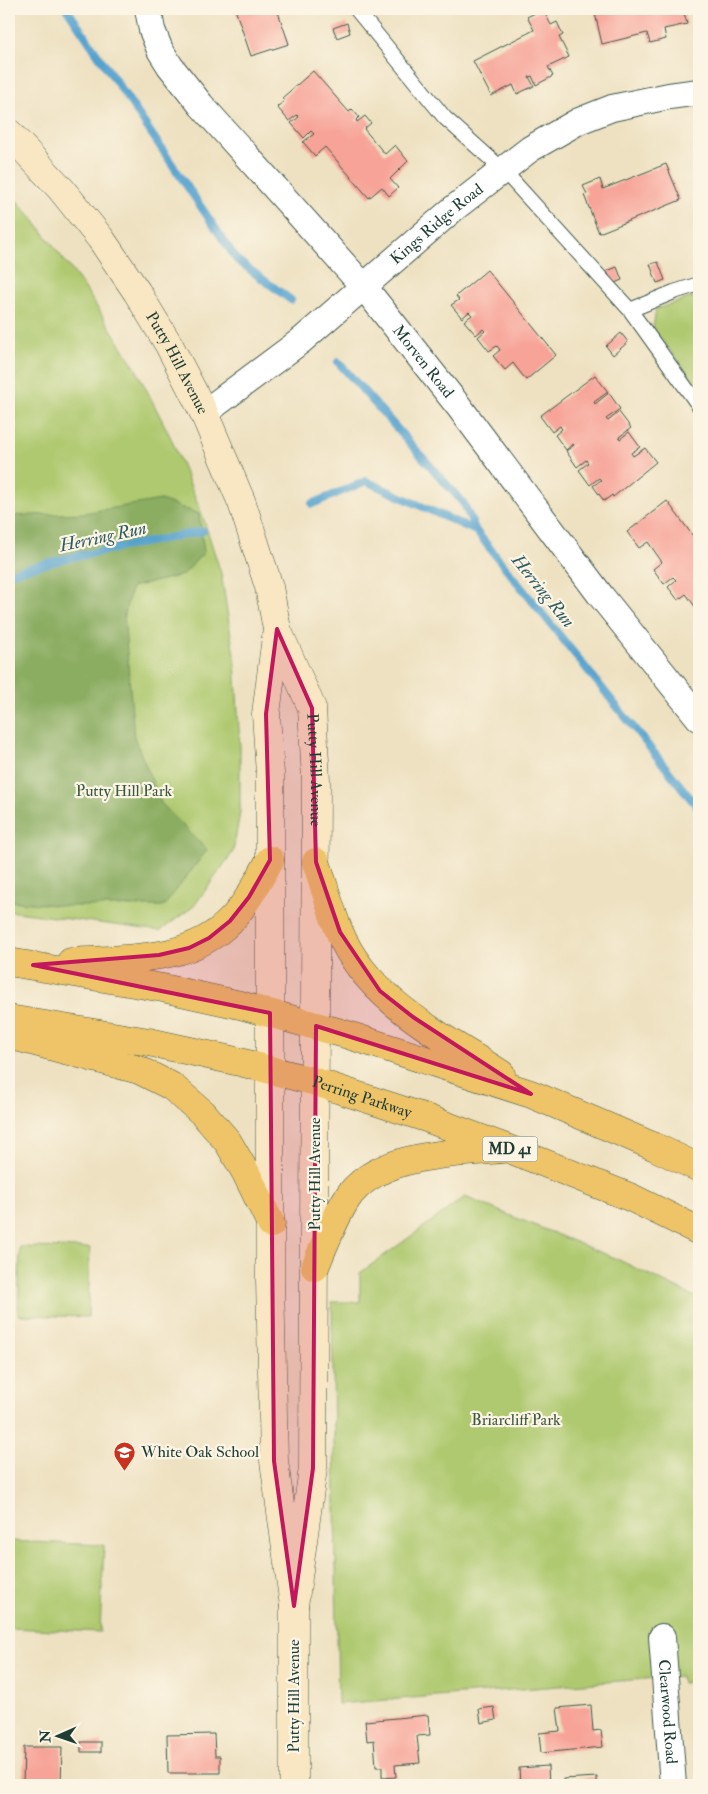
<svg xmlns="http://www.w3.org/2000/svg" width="708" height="1794" font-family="'IM FELL Double Pica',serif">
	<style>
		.green { fill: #afc96f; stroke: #678352 }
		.forest { fill: #8bad62; stroke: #55754b }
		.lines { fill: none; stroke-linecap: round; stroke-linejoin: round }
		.stream { stroke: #55a2ce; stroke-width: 8 }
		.building { fill: #f7a397 }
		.lane-casing { stroke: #3e5649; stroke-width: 16 }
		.street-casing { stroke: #3e5649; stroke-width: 28 }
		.secondary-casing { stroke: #3e5649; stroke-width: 29 }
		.primary-casing { stroke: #3e5649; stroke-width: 29 }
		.lane { stroke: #fff; stroke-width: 14 }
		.street { stroke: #fff; stroke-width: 26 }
		.secondary { stroke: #f9e7c3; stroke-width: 28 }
		.primary { stroke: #efc469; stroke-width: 28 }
		.marked { fill: #c2185b; fill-opacity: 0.2; stroke: #c2185b; stroke-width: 4; stroke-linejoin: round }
		.labels { text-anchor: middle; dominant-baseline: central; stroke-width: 4.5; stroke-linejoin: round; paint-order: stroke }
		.shield { fill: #fcf5e5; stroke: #617469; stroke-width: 1 }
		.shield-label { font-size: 15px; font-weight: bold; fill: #1f3d34 }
		.street-label { font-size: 16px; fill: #1f3d34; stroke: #fcf5e5 }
		.park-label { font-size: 16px; fill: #3c5940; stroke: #fcf5e5 }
		.poi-label { font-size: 16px; fill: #1f3d34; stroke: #fcf5e5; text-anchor: start }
		.water-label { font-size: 18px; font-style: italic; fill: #2f5b62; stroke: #fcf5e5 }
	</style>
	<rect width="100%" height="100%" fill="#fcf5e5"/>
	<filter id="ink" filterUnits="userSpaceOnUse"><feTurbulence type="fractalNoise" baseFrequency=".02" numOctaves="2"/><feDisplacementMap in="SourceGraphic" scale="10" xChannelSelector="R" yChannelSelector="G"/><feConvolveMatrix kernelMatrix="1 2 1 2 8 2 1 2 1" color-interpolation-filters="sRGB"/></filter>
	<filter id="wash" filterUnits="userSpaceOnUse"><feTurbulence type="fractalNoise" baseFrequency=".0096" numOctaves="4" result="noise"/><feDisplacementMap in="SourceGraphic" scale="20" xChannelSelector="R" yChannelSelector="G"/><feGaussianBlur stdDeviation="1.12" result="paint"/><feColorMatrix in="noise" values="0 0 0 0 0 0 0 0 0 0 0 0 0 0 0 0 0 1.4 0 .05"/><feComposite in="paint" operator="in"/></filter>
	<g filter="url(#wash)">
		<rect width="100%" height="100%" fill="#eee1c1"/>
		<path class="green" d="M 9,192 L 34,220 L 83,285 L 135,367 L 170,436 L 201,511 L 221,573 L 235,661 L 240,747 L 240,812 L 233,852 L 194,906 L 160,931 L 9,911 Z
			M 699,295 L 699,388 L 653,328 L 656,309 Z
			M 465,1197 L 617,1259 L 699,1299 L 699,1681 L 682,1683 L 681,1676 L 338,1704 L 332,1302 L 360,1302 L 360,1273 Z
			M 20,1247 L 90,1248 L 88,1317 L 18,1315 Z
			M 9,1541 L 104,1545 L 100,1632 L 9,1628 Z"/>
		<path class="forest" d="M 161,500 L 199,514 L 204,552 L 183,575 L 132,587 L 124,615 L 134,737 L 161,803 L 207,850 L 164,906 L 65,906 L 9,901 L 9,516 L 84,513 Z"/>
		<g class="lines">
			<path class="stream" d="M 67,9 L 237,260 L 291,300
				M 338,362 L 464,504 L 476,531
				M 312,504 L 366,481 L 476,531 L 699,809
				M 9,573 L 68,558 L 203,531"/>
		</g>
		<g id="blocks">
			<path class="building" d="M 235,9 L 277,9 L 289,44 L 251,56 Z
				M 543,9 L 551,25 L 557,22 L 563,35 L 559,37 L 569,57 L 548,67 L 553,76 L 536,85 L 532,76 L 529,77 L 534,86 L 517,94 L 513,85 L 491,96 L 473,61 L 534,30 L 527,17 Z
				M 594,9 L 683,9 L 687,24 L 664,29 L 666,39 L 650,43 L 647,33 L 602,44 Z
				M 347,23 L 350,33 L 337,38 L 333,28 Z
				M 313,71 L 349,112 L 352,109 L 359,117 L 356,120 L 357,122 L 365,116 L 371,123 L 364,129 L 385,154 L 395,145 L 408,161 L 390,179 L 398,188 L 389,196 L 382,187 L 369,198 L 325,147 L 315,156 L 303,142 L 314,134 L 311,131 L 304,138 L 291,123 L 299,117 L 297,115 L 289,121 L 277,107 L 284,101 L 282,98 Z
				M 666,164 L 681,200 L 599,233 L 584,195 L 587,194 L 583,186 L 600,179 L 603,189 Z
				M 658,262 L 665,280 L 657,283 L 650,264 Z
				M 617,267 L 622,280 L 612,284 L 607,271 Z
				M 487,270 L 556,355 L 526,380 L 513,363 L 505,370 L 493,356 L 500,350 L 497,346 L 489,351 L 478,337 L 485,331 L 483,329 L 476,335 L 464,321 L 472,315 L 469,312 L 462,318 L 451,305 L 459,300 L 456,296 Z
				M 621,333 L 628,342 L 613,355 L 606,346 Z
				M 595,375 L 608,392 L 594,402 L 595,404 L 609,393 L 620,409 L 606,419 L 608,421 L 619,412 L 631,428 L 619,437 L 620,439 L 629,432 L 640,447 L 631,453 L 633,456 L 645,448 L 656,462 L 613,497 L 612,495 L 604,501 L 593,486 L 601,480 L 599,478 L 590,485 L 579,470 L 588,463 L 586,460 L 577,467 L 566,451 L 574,445 L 573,444 L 566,450 L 555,435 L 562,429 L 560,426 L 552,432 L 540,416 Z
				M 667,501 L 699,544 L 699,612 L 686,594 L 678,600 L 668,587 L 676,580 L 673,577 L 664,584 L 653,569 L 662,562 L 648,542 L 639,548 L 627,532 Z
				M 591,1705 L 593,1731 L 601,1730 L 603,1747 L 541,1753 L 539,1733 L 560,1731 L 557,1708 Z
				M 494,1707 L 496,1720 L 481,1723 L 479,1709 Z
				M 428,1715 L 430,1735 L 417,1736 L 420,1763 L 395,1765 L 396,1777 L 382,1778 L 382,1767 L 376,1767 L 374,1740 L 367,1741 L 365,1721 Z
				M 214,1734 L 215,1756 L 220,1756 L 220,1773 L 168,1773 L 167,1735 Z
				M 81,1742 L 101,1742 L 101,1752 L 81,1752 Z
				M 24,1747 L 62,1747 L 61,1785 L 23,1785 Z
				M 548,1766 L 549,1785 L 520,1785 L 519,1768 Z
				M 597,1777 L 597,1785 L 563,1785 L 563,1779 Z"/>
		</g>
	</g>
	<g filter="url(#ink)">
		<use href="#blocks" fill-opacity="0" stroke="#3e5649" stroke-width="1"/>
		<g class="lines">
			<defs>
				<path id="lane" d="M 356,9 L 445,118 L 503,170 L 630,310 L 699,406
					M 630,310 L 674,292 L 699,284"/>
				<g id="street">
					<path id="s1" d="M 148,9 L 152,30 L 160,50 L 170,66 L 201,105 L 364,287 L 460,408 L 601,596 L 699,718"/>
					<path id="s2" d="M 204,413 L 302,340 L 453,209 L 530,149 L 579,121 L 612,108 L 669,96 L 699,92"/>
					<path id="s3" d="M 662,1637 L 673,1785"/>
				</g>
				<g id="secondary">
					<path id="s4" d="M 9,133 L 61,189 L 101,239 L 137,292 L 169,345 L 204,413 L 242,503 L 269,587 L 277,629 L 312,708 L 316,780 L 313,1468 L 294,1606"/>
					<path d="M 277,629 L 266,714 L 270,774 L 270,1279 L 274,1461 L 294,1606 L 294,1785"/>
				</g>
				<g id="primary">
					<path d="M 316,862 C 324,885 330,909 339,931 C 367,1000 442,1036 501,1074"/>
					<path d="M 9,962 L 163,988 L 240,1005 L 345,1034 L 531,1094 L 655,1147 L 699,1168"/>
					<path d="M 71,962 C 124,958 190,963 230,921 C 247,904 258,881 270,860"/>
					<path id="s5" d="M 9,1019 L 149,1042 L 240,1062 L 316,1082 L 426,1118 L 509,1149 L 632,1198 L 699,1231"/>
					<path d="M 9,1035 L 139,1070 L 171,1086 L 203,1113 L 228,1142 L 246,1173 L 271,1224"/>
					<path d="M 315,1267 C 324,1245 333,1221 346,1200 C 376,1153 452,1154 502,1149"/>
				</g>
			</defs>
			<use href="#lane" class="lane-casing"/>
			<use href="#street" class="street-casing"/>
			<use href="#secondary" class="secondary-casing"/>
			<use href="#primary" class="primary-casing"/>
			<use href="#lane" class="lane"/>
			<use href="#street" class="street"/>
			<use href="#secondary" class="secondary"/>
			<use href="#primary" class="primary"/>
		</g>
	</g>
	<path class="marked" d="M 277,629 L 312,708 L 316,862 L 340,932 L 380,991 L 413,1017 L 531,1094 L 316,1026 L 313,1468 L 294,1606 L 274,1461 L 270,1013 L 33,965 L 159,955 L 189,948 L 209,938 L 230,921 L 249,897 L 270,860 L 266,714 Z"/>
	<defs>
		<symbol id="school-pin" viewBox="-11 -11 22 30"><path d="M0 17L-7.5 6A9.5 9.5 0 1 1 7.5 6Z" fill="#c8321e" stroke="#fcf5e5"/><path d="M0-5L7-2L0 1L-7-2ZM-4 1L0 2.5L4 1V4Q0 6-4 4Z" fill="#fff"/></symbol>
	</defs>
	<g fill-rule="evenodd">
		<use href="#school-pin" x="112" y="1440" width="25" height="34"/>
	</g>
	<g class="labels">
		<rect class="shield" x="482.5" y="1136.5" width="55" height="25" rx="4"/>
		<g class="shield-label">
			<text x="510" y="1149">MD 41</text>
		</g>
		<g class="street-label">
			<text stroke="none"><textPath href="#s2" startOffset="300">Kings Ridge Road</textPath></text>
			<text stroke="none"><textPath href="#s1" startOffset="451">Morven Road</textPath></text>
			<text stroke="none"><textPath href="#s4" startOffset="286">Putty Hill Avenue</textPath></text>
			<text stroke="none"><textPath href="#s4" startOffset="720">Putty Hill Avenue</textPath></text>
			<text stroke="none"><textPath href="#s5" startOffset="362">Perring Parkway</textPath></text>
			<text transform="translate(315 1174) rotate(-90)">Putty Hill Avenue</text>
			<text transform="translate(294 1696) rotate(-90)">Putty Hill Avenue</text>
			<text stroke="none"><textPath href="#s3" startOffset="75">Clearwood Road</textPath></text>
		</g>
		<g class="park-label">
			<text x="124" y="791">Putty Hill Park</text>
			<text x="516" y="1420">Briarcliff Park</text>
		</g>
		<g class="poi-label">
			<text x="141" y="1452">White Oak School</text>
		</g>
		<g class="water-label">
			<text transform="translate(103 537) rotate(-12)">Herring Run</text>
			<text transform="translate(543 591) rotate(51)">Herring Run</text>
		</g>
	</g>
	<rect width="708" height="1794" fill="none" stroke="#fcf5e5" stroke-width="30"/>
	<g transform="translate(58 1736) rotate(268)" stroke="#fcf5e5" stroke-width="4" paint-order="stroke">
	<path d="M0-4L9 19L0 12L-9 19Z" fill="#1f3d34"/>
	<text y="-8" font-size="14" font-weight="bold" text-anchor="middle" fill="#1f3d34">N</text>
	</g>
</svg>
